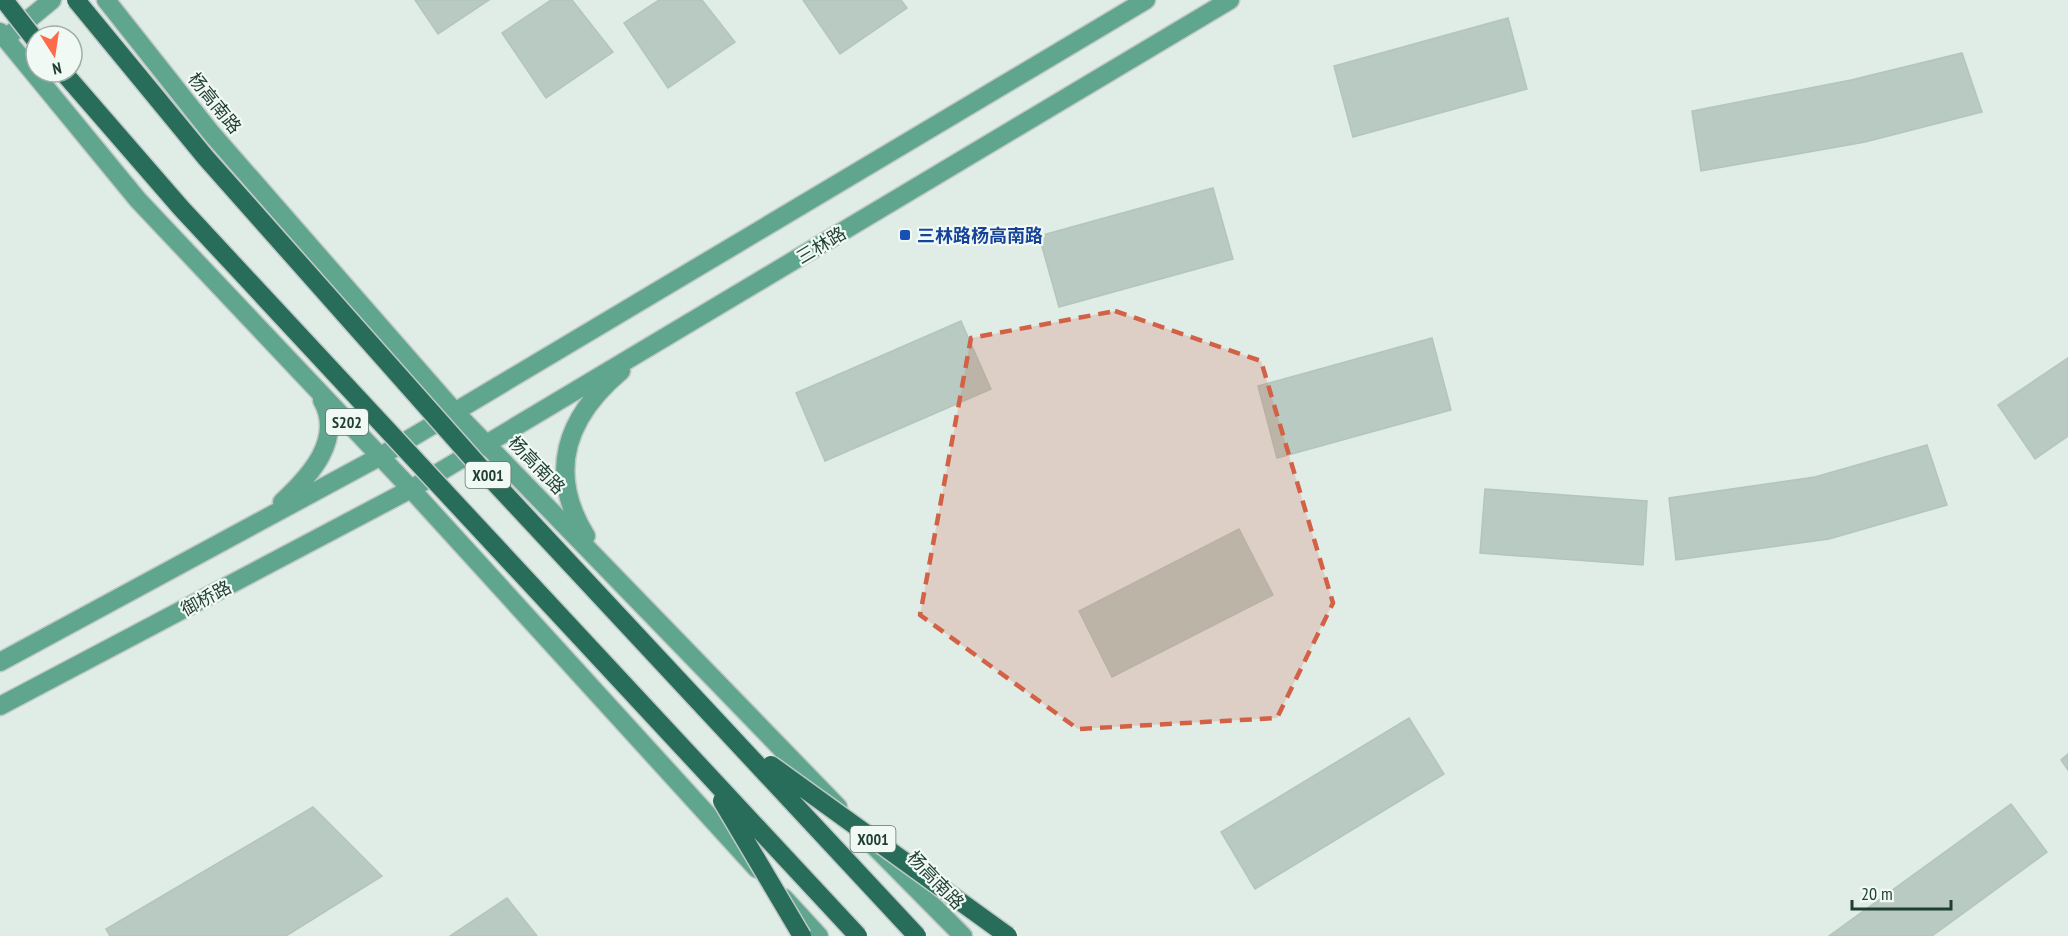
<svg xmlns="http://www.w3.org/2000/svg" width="2068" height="936" font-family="'PT Sans Narrow','Noto Sans SC',sans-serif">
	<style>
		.building { fill: #b8cac1; stroke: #b2c6bc; stroke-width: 1.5 }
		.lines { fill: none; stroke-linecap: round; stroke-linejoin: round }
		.major-casing { stroke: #c0c9c6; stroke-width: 21 }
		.major { stroke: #60a68f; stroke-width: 18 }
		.highway-bridge-casing { stroke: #c0c9c6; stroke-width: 21; stroke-linecap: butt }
		.highway-bridge { stroke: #286d5a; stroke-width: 18 }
		.marked { fill: #d26146; fill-opacity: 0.2; stroke: #d26146; stroke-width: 4.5; stroke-dasharray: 12 8; stroke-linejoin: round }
		.transit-dot { fill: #1a4fb4; stroke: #f1f9f4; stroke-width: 2 }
		.labels { text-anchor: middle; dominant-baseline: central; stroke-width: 4.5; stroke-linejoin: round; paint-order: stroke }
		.shield { fill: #f1f9f4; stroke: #5e766d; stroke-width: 1.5 }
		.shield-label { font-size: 16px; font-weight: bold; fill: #1f3e33 }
		.street-label { font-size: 18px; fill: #1f3e33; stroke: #f1f9f4 }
		.transit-label { font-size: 18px; font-weight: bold; fill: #164399; stroke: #f1f9f4; text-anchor: start }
	</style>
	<rect width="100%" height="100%" fill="#e0ece6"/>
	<path class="building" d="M 415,0 L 489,0 L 438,34 Z
		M 551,0 L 572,0 L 613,52 L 546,98 L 502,33 Z
		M 659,0 L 702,0 L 735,42 L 668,88 L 624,23 Z
		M 803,0 L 901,0 L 907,8 L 840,54 Z
		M 1508,18 L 1527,89 L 1353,137 L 1334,66 Z
		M 1962,53 L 1982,112 L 1865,142 L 1701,171 L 1692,111 L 1851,80 Z
		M 1213,188 L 1233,259 L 1059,307 L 1039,236 Z
		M 961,321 L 991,389 L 825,461 L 796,393 Z
		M 1432,338 L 1451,410 L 1277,458 L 1258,386 Z
		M 2068,358 L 2068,436 L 2035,459 L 1998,405 Z
		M 1927,445 L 1947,505 L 1829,539 L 1676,560 L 1669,498 L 1815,477 Z
		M 1485,489 L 1647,501 L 1643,565 L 1480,553 Z
		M 1239,529 L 1273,595 L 1112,677 L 1079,611 Z
		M 1409,718 L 1444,774 L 1255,889 L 1221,832 Z
		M 2068,754 L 2068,770 L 2061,760 Z
		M 2011,804 L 2047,852 L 1932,936 L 1829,936 Z
		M 313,807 L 382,876 L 286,936 L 110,936 L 106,929 Z
		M 507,898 L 537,936 L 450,936 Z"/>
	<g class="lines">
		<defs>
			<path id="major" d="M 106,0 L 212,134 L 455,412 L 838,807
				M 0,32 L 138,200 L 411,489 L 757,869
				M 12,33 L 52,0
				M 282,502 C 310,476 344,439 322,400
				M 586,536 C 547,473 565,418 621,371
				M 0,662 L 379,457 L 1146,0
				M 0,706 L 411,489 L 1230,0
				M 873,845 L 963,936
				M 784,898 L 819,936"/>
		</defs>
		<use href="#major" class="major-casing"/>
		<use href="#major" class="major"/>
		<defs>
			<path id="highway-bridge" d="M 4,0 L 36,41
				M 76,0 L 206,158 L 480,467 L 917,936
				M 63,72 L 181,208 L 858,936
				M 771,765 L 1008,936
				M 722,801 L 802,936"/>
		</defs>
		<use href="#highway-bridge" class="highway-bridge-casing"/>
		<use href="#highway-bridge" class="highway-bridge"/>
	</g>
	<path class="marked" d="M 1115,311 L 1261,361 L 1333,603 L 1277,718 L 1078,729 L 920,615 L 971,338 Z"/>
	<rect class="transit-dot" x="899" y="229" width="12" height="12" rx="3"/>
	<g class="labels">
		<g class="shield">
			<rect x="326" y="409" width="42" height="26" rx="4.5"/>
			<rect x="465.5" y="462" width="45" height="26" rx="4.5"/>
			<rect x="850.5" y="826" width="45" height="26" rx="4.5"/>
		</g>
		<g class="shield-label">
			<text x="347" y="422">S202</text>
			<text x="488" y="475">X001</text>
			<text x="873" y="839">X001</text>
		</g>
		<g class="street-label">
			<text transform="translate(215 103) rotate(51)">杨高南路</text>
			<text transform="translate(821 245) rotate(-31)">三林路</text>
			<text transform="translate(537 465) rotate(46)">杨高南路</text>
			<text transform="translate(206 598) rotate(-28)">御桥路</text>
			<text transform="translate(936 880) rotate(46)">杨高南路</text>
		</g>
		<g class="transit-label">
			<text x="917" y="235">三林路杨高南路</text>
		</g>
	</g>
	<g transform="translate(54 54) rotate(168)"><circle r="28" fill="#f1f9f4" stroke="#9daea7" stroke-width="1.5"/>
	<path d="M0-4.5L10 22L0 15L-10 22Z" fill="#ff6a4b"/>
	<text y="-9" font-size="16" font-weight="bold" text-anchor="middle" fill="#1f3e33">N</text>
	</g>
	<path d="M1852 900v9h99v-9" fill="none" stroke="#1f3e33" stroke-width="3"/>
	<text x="1861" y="900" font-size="18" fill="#1f3e33" stroke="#f1f9f4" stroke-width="4.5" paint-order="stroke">20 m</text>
</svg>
